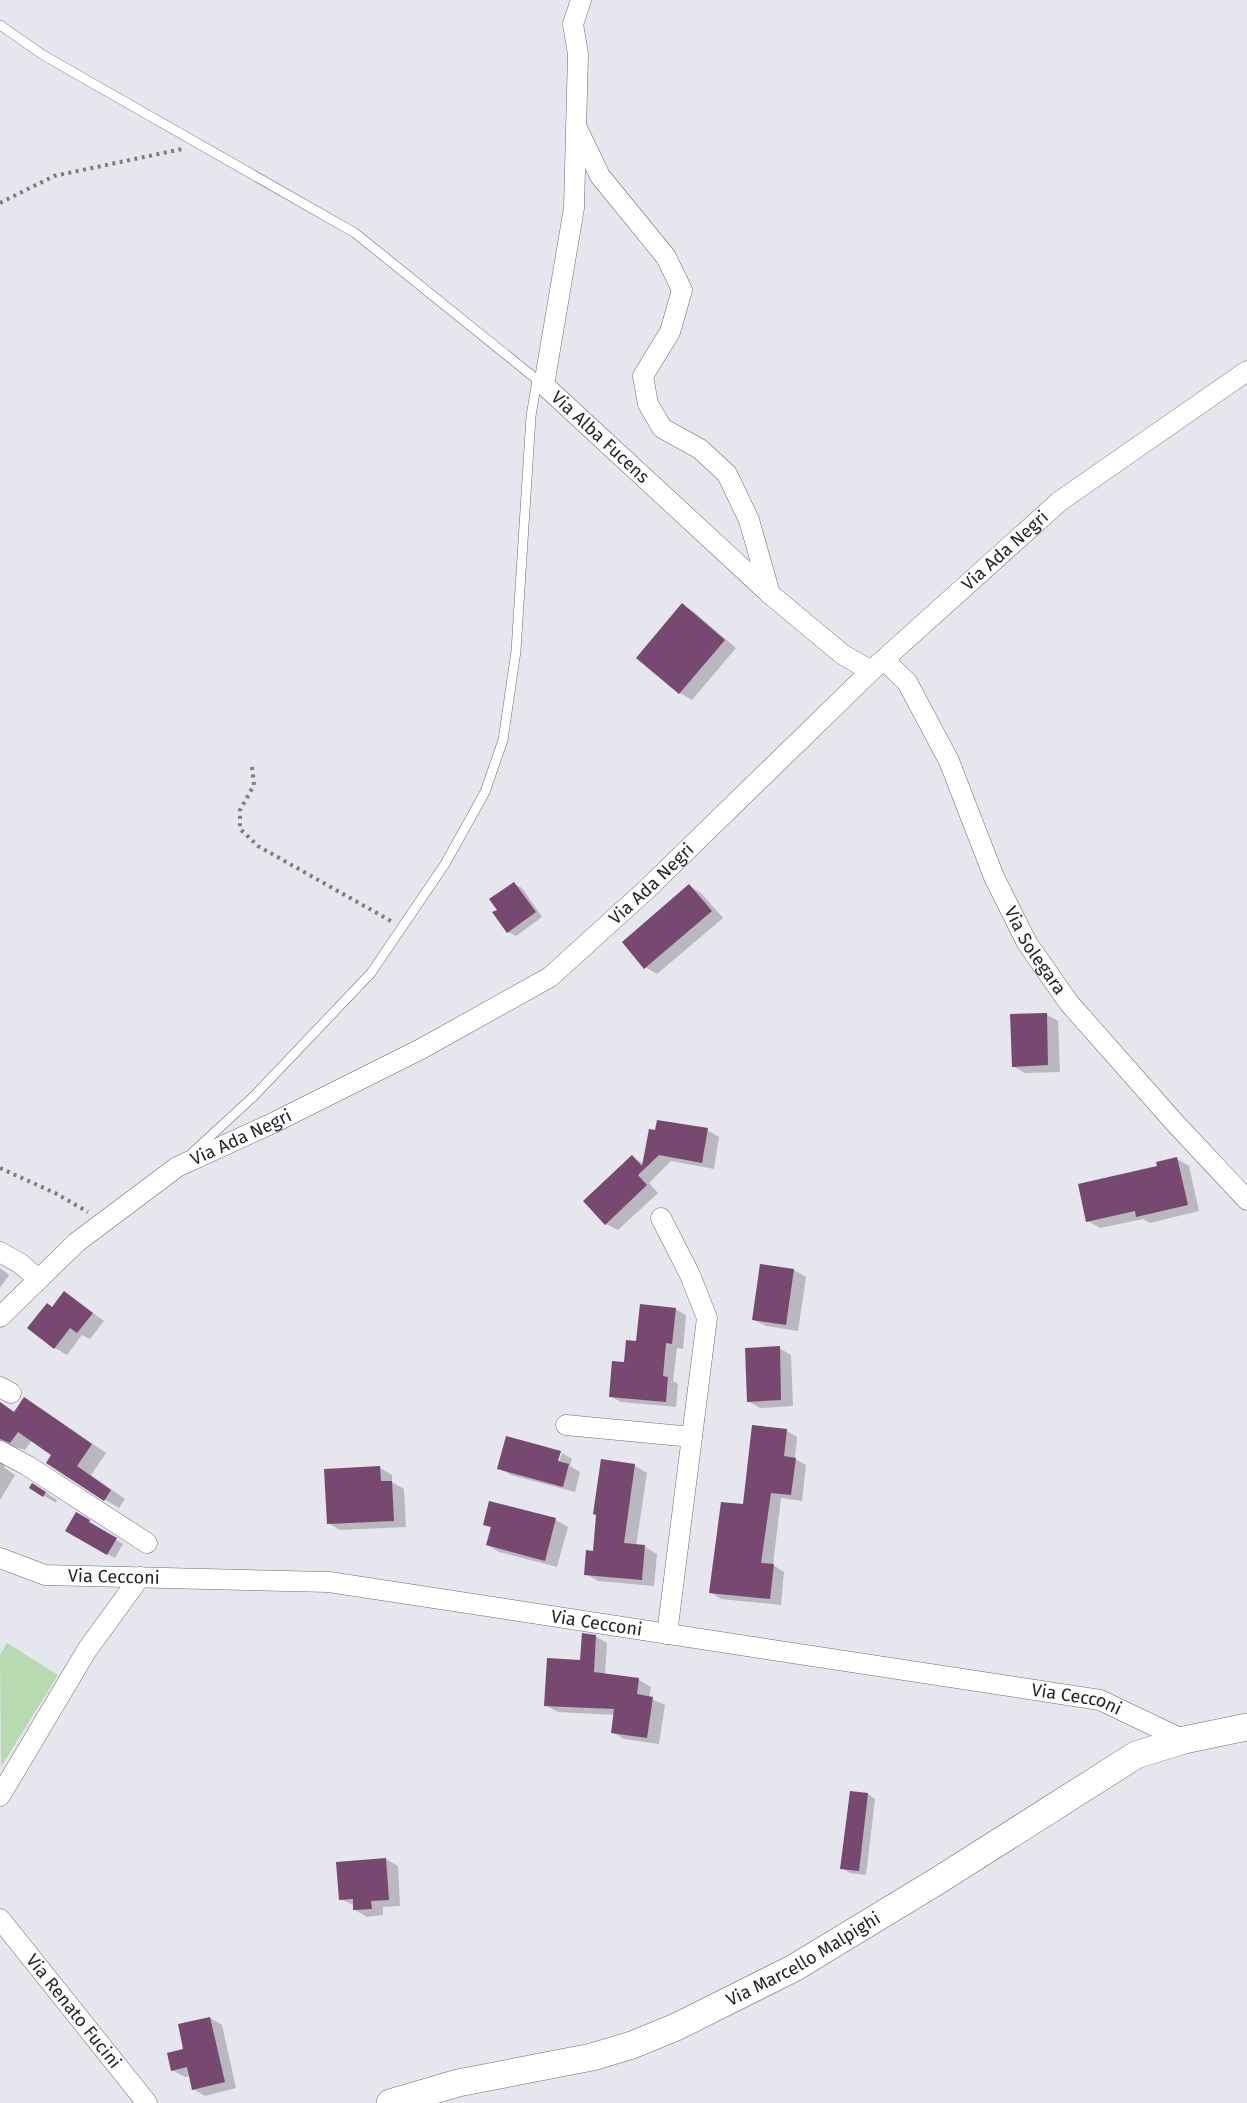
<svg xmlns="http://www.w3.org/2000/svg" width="1247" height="2103" font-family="'Fira Sans',sans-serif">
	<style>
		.green { fill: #b7dab0 }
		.shadow { fill: #0003 }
		.building { fill: #774970 }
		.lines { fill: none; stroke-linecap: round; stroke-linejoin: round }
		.lane-casing { stroke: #6b6b72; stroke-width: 10 }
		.street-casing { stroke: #6b6b72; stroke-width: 21 }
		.secondary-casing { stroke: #6b6b72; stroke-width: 28 }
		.path { stroke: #7c7c82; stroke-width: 4; stroke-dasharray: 3 4.5; stroke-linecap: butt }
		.lane { stroke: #fff; stroke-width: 9 }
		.street { stroke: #fff; stroke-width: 20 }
		.secondary { stroke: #fff; stroke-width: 27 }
		.labels { text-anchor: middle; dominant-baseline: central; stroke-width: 6; stroke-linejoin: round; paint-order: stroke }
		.street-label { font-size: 18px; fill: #252528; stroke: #e6e6ee }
	</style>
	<rect width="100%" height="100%" fill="#e6e6ee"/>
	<path class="green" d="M 7,1643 L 58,1675 L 1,1767 L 0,1655 Z"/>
	<path class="shadow" d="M 682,605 L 694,612 L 736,648 L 692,700 L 680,693 L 638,658 Z
		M 514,884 L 522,888 L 542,917 L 516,936 L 508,932 Z
		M 689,886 L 701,893 L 723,918 L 657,974 L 645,967 Z
		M 1046,1014 L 1058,1021 L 1060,1072 L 1025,1073 L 1013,1066 Z
		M 707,1130 L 719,1137 L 714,1169 L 671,1161 L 649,1183 L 658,1193 L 618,1230 L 606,1224 L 632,1157 L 644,1164 L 650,1131 Z
		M 1177,1159 L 1189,1166 L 1199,1211 L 1150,1223 L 1143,1219 L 1100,1228 L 1088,1221 L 1159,1167 Z
		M 761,1266 L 794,1270 L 806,1277 L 798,1331 L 766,1326 L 754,1320 Z
		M 0,1268 L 9,1275 L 0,1288 Z
		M 65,1293 L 104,1321 L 90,1339 L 82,1335 L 67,1355 L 55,1348 L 53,1308 Z
		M 675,1309 L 686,1315 L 683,1349 L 677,1348 L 673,1381 L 678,1384 L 676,1407 L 621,1402 L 610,1396 L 638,1343 Z
		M 779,1348 L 791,1355 L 793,1406 L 760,1408 L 748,1401 Z
		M 0,1402 L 15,1413 L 39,1407 L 106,1453 L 91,1475 L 125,1499 L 119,1508 L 104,1499 L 53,1455 L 32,1440 L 25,1450 L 15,1447 L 8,1449 L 2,1461 L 5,1468 L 15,1475 L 0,1500 Z
		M 787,1431 L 797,1437 L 795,1459 L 806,1465 L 802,1501 L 781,1498 L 773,1565 L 784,1572 L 781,1605 L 721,1599 L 710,1592 L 744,1506 Z
		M 560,1452 L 562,1453 L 559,1453 L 555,1468 L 557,1468 L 562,1453 L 572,1459 L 570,1466 L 580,1472 L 575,1492 L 511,1475 L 499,1468 Z
		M 635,1466 L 647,1473 L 636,1546 L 645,1547 L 657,1554 L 654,1586 L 598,1581 L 586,1574 Z
		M 380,1468 L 392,1475 L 392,1482 L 404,1489 L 406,1527 L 340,1530 L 328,1523 Z
		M 31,1488 L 45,1492 L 57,1500 L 56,1503 Z
		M 490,1503 L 556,1520 L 568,1527 L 557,1567 L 499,1552 L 487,1545 L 492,1528 L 485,1524 Z
		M 77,1514 L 97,1526 L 95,1528 L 123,1544 L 115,1558 L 67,1531 Z
		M 595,1636 L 607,1643 L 605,1675 L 639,1680 L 651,1687 L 649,1698 L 665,1705 L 659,1744 L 624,1739 L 612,1732 L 615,1715 L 558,1712 L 545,1705 L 581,1661 Z
		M 868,1794 L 875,1799 L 866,1875 L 850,1873 L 842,1868 Z
		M 386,1859 L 398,1866 L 400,1906 L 383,1907 L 383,1915 L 367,1917 L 355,1910 L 355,1906 L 340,1899 Z
		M 210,2018 L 222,2025 L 236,2088 L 205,2096 L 193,2089 L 190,2076 L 185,2077 L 172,2070 Z"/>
	<path class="building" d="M 682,603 L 725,640 L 679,694 L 636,658 Z
		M 514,882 L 536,912 L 507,933 L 492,912 L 497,910 L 489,899 Z
		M 689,884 L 712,911 L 644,969 L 622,942 Z
		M 1047,1013 L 1048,1065 L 1012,1067 L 1010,1014 Z
		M 657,1120 L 708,1128 L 702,1163 L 659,1155 L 638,1175 L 647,1185 L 605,1225 L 583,1201 L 632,1155 L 642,1166 L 649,1129 L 655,1130 Z
		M 1177,1157 L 1188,1205 L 1136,1217 L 1135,1211 L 1086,1222 L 1078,1184 L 1157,1166 L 1156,1162 Z
		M 760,1264 L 794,1269 L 786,1325 L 752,1320 Z
		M 64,1291 L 93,1313 L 77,1333 L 70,1328 L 54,1349 L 27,1328 L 47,1303 L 52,1307 Z
		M 640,1304 L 676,1308 L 672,1344 L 666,1343 L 663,1376 L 668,1377 L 666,1402 L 609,1397 L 612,1361 L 624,1362 L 626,1340 L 636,1341 Z
		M 780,1346 L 781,1400 L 747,1402 L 745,1348 Z
		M 24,1397 L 92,1444 L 77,1466 L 111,1490 L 104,1501 L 46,1463 L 51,1455 L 18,1432 L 10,1443 L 0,1439 L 0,1402 L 14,1412 Z
		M 752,1425 L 787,1429 L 784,1456 L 796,1458 L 791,1495 L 771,1493 L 761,1563 L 774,1564 L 770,1599 L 709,1593 L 721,1502 L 743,1504 Z
		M 506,1436 L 561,1451 L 558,1461 L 569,1464 L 563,1487 L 497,1469 Z
		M 601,1459 L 635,1464 L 624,1543 L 645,1545 L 642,1580 L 584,1575 L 586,1550 L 593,1551 L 596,1515 L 593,1514 Z
		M 380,1466 L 381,1481 L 392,1481 L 394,1521 L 327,1524 L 324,1469 Z
		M 32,1483 L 46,1492 L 43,1497 L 29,1488 Z
		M 489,1501 L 556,1518 L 545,1561 L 486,1545 L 491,1527 L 483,1525 Z
		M 76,1512 L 90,1520 L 89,1522 L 117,1538 L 107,1555 L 65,1531 Z
		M 582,1633 L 596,1635 L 594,1672 L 639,1678 L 637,1694 L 653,1697 L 647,1738 L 611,1733 L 614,1709 L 544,1706 L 547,1658 L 580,1660 Z
		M 850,1791 L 868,1793 L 859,1871 L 840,1869 Z
		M 386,1858 L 389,1900 L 371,1901 L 372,1909 L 353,1910 L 353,1899 L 339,1900 L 336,1862 Z
		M 210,2017 L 225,2082 L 192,2090 L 187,2067 L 171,2071 L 167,2053 L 183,2049 L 178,2024 Z"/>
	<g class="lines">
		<defs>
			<path id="lane" d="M 0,25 L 43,55 L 355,233 L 540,382
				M 192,1153 L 253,1097 L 371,973 L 445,864 L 485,792 L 503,740 L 516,651 L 531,416 L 537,380"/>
			<g id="street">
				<path id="s1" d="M 581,0 L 573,24 L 578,54 L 574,208 L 544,385 L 770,594 L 842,654 L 871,671"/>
				<path d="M 578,130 L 600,176 L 666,257 L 682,290 L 670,332 L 643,376 L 648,404 L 662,428 L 700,449 L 727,474 L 749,520 L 770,594"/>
				<path id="s2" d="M 884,660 L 907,682 L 949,761 L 994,877 L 1027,943 L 1069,1003 L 1175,1123 L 1247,1200"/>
				<path d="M 661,1218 L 690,1275 L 707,1318 L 667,1634"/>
				<path d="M 0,1252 L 21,1264 L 38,1279"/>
				<path id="s3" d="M 0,1317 L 77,1242 L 177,1167 L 273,1123 L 421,1049 L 550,977 L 646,890 L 871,671 L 1060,501 L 1247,371"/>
				<path d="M 0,1387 L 11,1393"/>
				<path d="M 566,1425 L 692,1437"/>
				<path d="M 0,1451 L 28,1466 L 147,1543"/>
				<path id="s4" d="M 0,1558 L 45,1575 L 329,1582 L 1100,1700 L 1184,1740"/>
				<path d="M 0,1796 L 87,1650 L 140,1577"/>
				<path id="s5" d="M 0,1919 L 147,2103"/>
			</g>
			<g id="secondary">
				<path id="s6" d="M 390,2103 L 458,2083 L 592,2057 L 632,2045 L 676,2027 L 794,1968 L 939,1880 L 1136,1755 L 1184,1740 L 1247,1727"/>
			</g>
		</defs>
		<use href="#lane" class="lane-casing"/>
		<use href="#street" class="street-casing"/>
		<use href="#secondary" class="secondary-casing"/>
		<path class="path" d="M 0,203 L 54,176 L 182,149
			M 252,767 L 254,785 L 240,810 L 240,829 L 258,846 L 391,921
			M 0,1168 L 55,1193 L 88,1212"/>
		<use href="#lane" class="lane"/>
		<use href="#street" class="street"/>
		<use href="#secondary" class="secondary"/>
	</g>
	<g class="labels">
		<g class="street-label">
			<text stroke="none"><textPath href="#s1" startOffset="466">Via Alba Fucens</textPath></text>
			<text stroke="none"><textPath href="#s3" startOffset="1275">Via Ada Negri</textPath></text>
			<text stroke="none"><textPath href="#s3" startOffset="789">Via Ada Negri</textPath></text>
			<text stroke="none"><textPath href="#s2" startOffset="330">Via Solegara</textPath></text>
			<text stroke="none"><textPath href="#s3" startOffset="303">Via Ada Negri</textPath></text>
			<text stroke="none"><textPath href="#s4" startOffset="117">Via Cecconi</textPath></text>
			<text stroke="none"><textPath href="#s4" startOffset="603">Via Cecconi</textPath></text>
			<text stroke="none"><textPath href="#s4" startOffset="1089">Via Cecconi</textPath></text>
			<text stroke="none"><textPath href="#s6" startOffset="441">Via Marcello Malpighi</textPath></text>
			<text stroke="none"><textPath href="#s5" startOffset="118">Via Renato Fucini</textPath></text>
		</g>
	</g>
</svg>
